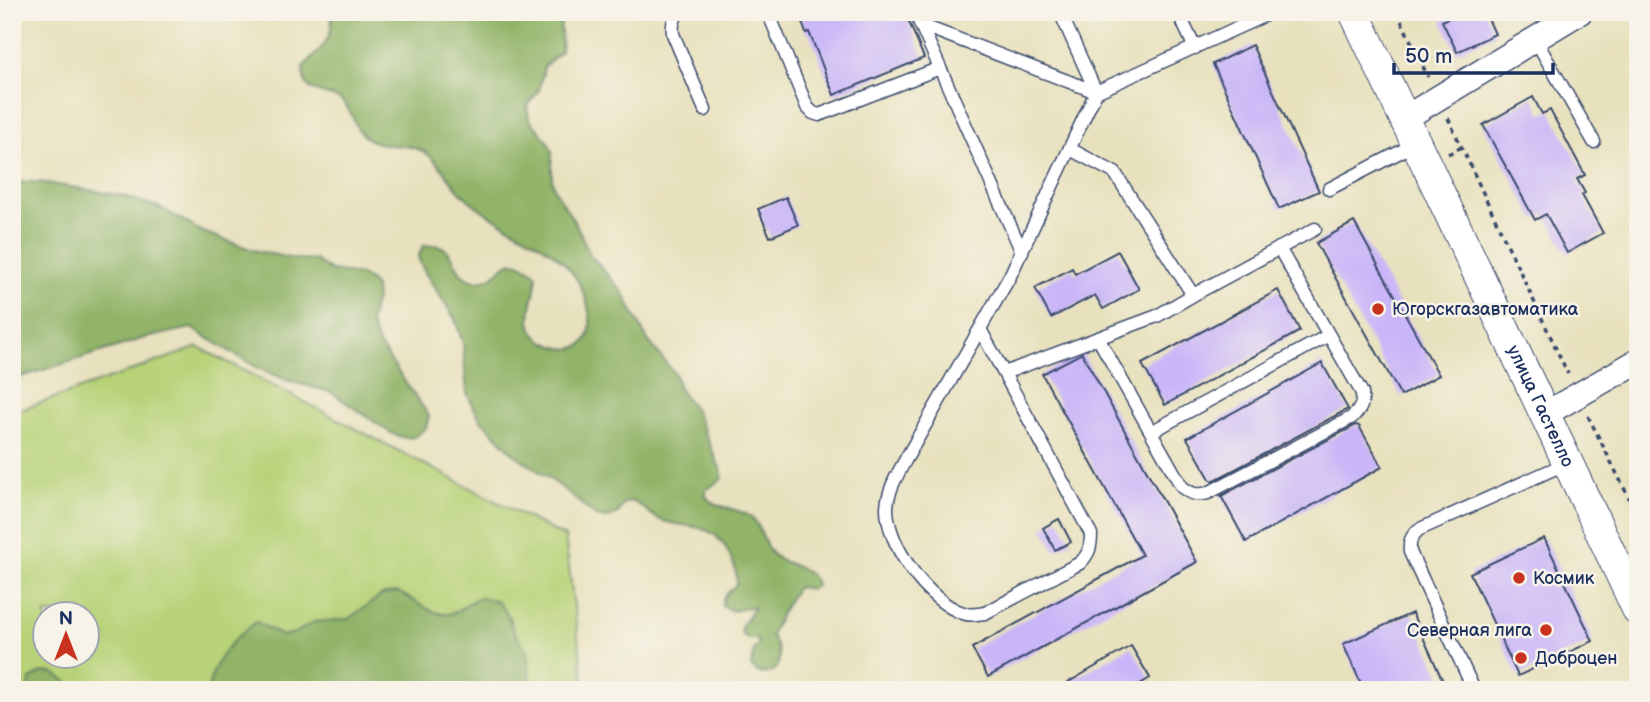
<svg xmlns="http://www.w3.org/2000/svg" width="1650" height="702" font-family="'Balsamiq Sans',sans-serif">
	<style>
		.green { fill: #b7d277; stroke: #69806a; stroke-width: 2; fill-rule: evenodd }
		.forest { fill: #91b468; stroke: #567263; stroke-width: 2 }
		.building { fill: #c9b6f8 }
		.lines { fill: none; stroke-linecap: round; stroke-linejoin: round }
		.service-casing { stroke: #3a4a6c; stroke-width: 15 }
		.minor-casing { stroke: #3a4a6c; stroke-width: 27 }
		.tertiary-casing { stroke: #3a4a6c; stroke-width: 32 }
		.path { stroke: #3a4a6c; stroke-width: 3.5; stroke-dasharray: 5 5; stroke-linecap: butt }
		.service { stroke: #fff; stroke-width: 12 }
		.minor { stroke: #fff; stroke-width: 24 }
		.tertiary { stroke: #fff; stroke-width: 30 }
		.poi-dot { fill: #c8321e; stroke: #f7f3e8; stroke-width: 2.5 }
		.labels { text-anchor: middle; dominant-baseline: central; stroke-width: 5; stroke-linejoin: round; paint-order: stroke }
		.poi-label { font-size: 18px; fill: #1b2f5e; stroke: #f7f3e8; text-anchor: start }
		.street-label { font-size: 18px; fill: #1b2f5e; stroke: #f7f3e8 }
	</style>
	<rect width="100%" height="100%" fill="#f7f3e8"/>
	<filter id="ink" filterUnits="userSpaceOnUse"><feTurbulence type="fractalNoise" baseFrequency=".0143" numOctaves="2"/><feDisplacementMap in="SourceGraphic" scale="14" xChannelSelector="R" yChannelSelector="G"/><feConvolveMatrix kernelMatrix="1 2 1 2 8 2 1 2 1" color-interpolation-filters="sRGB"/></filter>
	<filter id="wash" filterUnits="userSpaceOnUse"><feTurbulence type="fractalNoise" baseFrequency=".00686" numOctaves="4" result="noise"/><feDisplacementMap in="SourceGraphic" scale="28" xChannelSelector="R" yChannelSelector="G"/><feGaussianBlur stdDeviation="1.57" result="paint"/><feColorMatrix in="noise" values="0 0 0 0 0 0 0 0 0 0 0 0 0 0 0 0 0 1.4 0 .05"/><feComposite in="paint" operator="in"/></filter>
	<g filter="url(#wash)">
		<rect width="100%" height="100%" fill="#e8e1bd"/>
		<path class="green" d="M 198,347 L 565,537 L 585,690 L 12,690 L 12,413 ZM 46,614 L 88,614 L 88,656 L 46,656 Z"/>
		<path class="forest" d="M 332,12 L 565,12 C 557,25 563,36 561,51 L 544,67 L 539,90 L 527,107 L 529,118 L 548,142 L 552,151 L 552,180 L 555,190 L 578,228 L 590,255 L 622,291 L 647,339 L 675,374 L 679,389 L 694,408 L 722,473 L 722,479 L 706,490 L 706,497 C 719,510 737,507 751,517 C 762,525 762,545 773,555 C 785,565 813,568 816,585 L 812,589 L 798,587 C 791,593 775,625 771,635 C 774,642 780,650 779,658 C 779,674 760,679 751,666 L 754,650 L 759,644 L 756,639 L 749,639 L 742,635 L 741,627 L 754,607 C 739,606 738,616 722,606 C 722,594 731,592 737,583 C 737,571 734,563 728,552 C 713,522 691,529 663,521 C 652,518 645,506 631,501 L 624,503 L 618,513 L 608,518 L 597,517 L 560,486 L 514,454 L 480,419 L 467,394 L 463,343 L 455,319 L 424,271 L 418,257 L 423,246 C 428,246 435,244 439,246 C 457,251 454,276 472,280 C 505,287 499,241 537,275 C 535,304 515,333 554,346 C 562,349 572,350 580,346 C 590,340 591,327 590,317 C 579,244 515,240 469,200 C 453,187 443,165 426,153 C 408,140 378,152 361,133 C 353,123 352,110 342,101 C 324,88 303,99 303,67 C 322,48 333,41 332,12 Z
			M 12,182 L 40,182 L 119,195 L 161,208 L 203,232 L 253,250 L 294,259 L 315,260 L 331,271 L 360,275 L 369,280 L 375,287 L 376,298 L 370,322 L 378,343 L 429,416 L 426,428 L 414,437 L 405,438 L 391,433 L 331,392 L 289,381 L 258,368 L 191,328 L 145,338 L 12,380 Z
			M 397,592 C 413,598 432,616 449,614 C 460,612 468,601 479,598 C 483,597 491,600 496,600 L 508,615 L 514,632 L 527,651 L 531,690 L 208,690 C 213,661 233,638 256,622 L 282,636 L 295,633 L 314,622 L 348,619 L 382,595 Z
			M 43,672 L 53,673 L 81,690 L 29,690 L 30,679 Z"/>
		<g id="blocks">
			<path class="building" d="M 798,12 L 905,12 L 924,58 L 834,95 L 809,32 L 806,33 Z
				M 1460,12 L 1485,12 L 1495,34 L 1457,52 L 1442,21 Z
				M 1252,45 L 1319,191 L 1279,209 L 1213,64 Z
				M 1533,97 L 1542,114 L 1550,110 L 1585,175 L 1577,179 L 1585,193 L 1582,195 L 1603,233 L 1567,253 L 1546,214 L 1535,220 L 1483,125 Z
				M 786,197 L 798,225 L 770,237 L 758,209 Z
				M 1354,222 L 1439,375 L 1401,396 L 1316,243 Z
				M 1118,251 L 1139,289 L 1103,309 L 1095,295 L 1051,318 L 1035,288 L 1072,268 L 1075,274 Z
				M 1278,290 L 1300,331 L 1165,405 L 1142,364 Z
				M 1082,353 L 1197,562 L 988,677 L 972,648 L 1142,555 L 1042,374 Z
				M 1322,363 L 1348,409 L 1213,481 L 1210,479 L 1187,438 Z
				M 1356,425 L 1359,426 L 1382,467 L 1246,542 L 1221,496 Z
				M 1059,519 L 1071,542 L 1055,550 L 1043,528 Z
				M 1544,538 L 1593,641 L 1518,676 L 1470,573 Z
				M 1412,613 L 1447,690 L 1364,690 L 1343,644 Z
				M 1131,646 L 1150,678 L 1130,690 L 1055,690 Z"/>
		</g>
	</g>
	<g filter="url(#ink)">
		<use href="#blocks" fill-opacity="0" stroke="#3a4a6c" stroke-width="2"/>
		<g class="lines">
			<defs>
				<path id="service" d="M 679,12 C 673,19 672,25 673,34 L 705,110
					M 768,12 L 807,107 L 813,113 L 819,115 L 940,68
					M 915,12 L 1022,252
					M 1178,12 L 1195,48
					M 921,25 L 1096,92 L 1060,12
					M 1535,39 L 1594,142
					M 1070,149 L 1115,173 L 1193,295 L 1315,229
					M 1329,189 L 1417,143
					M 980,329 L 1091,534 C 1091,547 1089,554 1080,563 L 985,613 C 977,614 970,616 963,613 C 928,602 886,544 887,507 C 888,489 899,472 907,457 L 1010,276 L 1096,92 L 1272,12
					M 1098,338 L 1157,316 L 1193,295
					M 1004,373 L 1098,338 L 1182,487 C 1191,494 1197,496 1208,493 L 1351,418 C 1361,410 1363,404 1362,393 L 1279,248
					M 1151,432 L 1329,335
					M 1474,690 L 1410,552 C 1409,542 1411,537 1418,530 L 1567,463
					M 1632,690 L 1638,687"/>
				<path id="minor" d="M 1405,118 L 1580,12
					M 1545,414 L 1638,361"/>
				<g id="tertiary">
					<path id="s1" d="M 1354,12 L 1638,611"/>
				</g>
			</defs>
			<use href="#service" class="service-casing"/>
			<use href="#minor" class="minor-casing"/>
			<use href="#tertiary" class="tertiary-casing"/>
			<path class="path" d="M 1397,12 L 1428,77
				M 1448,118 L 1568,374
				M 1448,154 L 1462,147
				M 1588,416 L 1638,516"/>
			<use href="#service" class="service"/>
			<use href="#minor" class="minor"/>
			<use href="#tertiary" class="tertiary"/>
		</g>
	</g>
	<g class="poi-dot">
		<circle cx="1378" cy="309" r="7"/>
		<circle cx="1519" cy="578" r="7"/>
		<circle cx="1546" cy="630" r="7"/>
		<circle cx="1521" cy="658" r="7"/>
	</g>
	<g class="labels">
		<g class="poi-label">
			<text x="1392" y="309">Югорскгазавтоматика</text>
			<text x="1533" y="578">Космик</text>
			<text x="1532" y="630" text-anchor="end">Северная лига</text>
			<text x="1535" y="658">Доброцен</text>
		</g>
		<g class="street-label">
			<text stroke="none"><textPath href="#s1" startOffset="436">улица Гастелло</textPath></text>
		</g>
	</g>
	<rect width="1650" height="702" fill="none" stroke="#f7f3e8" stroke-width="42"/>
	<g transform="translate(66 635)"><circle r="33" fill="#f7f3e8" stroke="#9fa5b1" stroke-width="2"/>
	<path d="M0-5L12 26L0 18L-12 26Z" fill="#c8321e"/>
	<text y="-10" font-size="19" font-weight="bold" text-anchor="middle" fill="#1b2f5e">N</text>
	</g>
	<path d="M1394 63v10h159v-10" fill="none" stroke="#1b2f5e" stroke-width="3.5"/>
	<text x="1405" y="63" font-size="21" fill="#1b2f5e" stroke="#f7f3e8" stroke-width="5" paint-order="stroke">50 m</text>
</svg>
